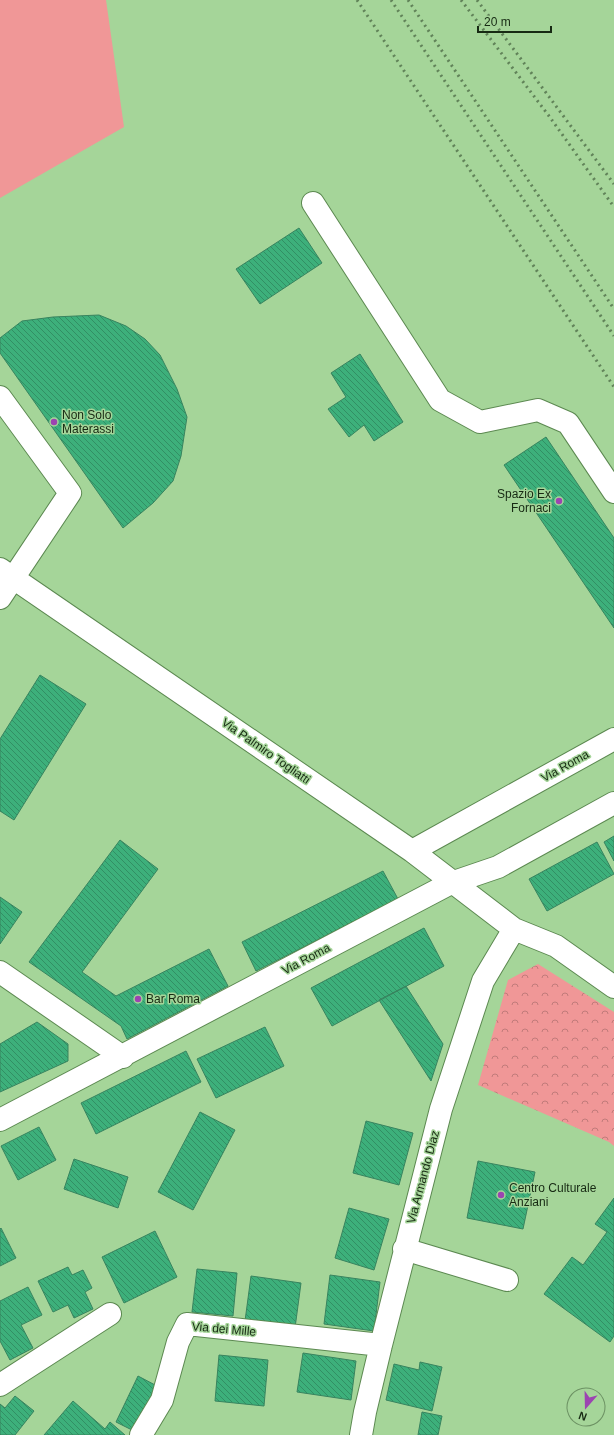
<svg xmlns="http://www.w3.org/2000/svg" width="614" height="1435" font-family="Helvetica,sans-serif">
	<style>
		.grass { fill: #f09797 }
		.park { fill: url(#park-crowns) }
		.building { fill: url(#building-back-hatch); stroke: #38845f }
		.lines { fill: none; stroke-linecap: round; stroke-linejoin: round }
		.minor-casing { stroke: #5c8951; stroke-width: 24 }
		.minor { stroke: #fff; stroke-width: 22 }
		.rail { stroke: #618359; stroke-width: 3; stroke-dasharray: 2 4; stroke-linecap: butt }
		.poi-dot { fill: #9c44b1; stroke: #a5d599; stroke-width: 1.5 }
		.labels { text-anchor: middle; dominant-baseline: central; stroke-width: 3; stroke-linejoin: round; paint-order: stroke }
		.poi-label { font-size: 12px; fill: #172a13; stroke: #a5d599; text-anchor: start }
		.street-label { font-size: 12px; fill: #172a13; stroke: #a5d599 }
	</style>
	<defs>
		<pattern id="park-crowns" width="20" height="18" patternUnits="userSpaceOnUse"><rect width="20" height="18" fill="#f09797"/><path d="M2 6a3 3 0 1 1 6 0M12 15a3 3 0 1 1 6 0" fill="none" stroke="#c17b7a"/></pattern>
		<pattern id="building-back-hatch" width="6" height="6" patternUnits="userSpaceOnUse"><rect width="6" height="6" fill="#3db07b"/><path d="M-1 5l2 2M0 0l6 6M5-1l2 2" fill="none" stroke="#328f64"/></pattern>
	</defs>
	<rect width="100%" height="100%" fill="#a5d599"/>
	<path class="grass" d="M 0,0 L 106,0 L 124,127 L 0,198 Z"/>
	<path class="park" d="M 538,964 L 614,1012 L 614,1146 L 609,1142 L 478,1085 L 508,980 Z"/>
	<path class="building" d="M 299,228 L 322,263 L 260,304 L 236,269 Z
		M 99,315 L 126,326 L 145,339 L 160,355 L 177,389 L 187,417 L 181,456 L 173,481 L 153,503 L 123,528 L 0,353 L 0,338 L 22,321 L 53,317 Z
		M 360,354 L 403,422 L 374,441 L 364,425 L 349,437 L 328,409 L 346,397 L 331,373 Z
		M 546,437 L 614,538 L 614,628 L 504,465 Z
		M 40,675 L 86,704 L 14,820 L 0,811 L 0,739 Z
		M 614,836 L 614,861 L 604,842 Z
		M 120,840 L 158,869 L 82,972 L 116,996 L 209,949 L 228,986 L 127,1039 L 121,1026 L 29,962 Z
		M 597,842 L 614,874 L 547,911 L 529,879 Z
		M 383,871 L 398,899 L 256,971 L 242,942 Z
		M 0,897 L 22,912 L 0,944 Z
		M 424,928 L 444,966 L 332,1026 L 311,988 Z
		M 406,986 L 443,1044 L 431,1081 L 379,1000 Z
		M 37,1022 L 68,1044 L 68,1061 L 0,1092 L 0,1044 Z
		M 265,1027 L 284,1066 L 216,1098 L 197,1059 Z
		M 186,1051 L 201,1082 L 96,1134 L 81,1103 Z
		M 200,1112 L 235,1130 L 193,1210 L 158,1192 Z
		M 366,1121 L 413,1133 L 399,1185 L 353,1173 Z
		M 39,1127 L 56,1160 L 18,1180 L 1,1146 Z
		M 74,1159 L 128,1177 L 118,1208 L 64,1189 Z
		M 478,1161 L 535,1172 L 523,1229 L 467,1218 Z
		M 614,1198 L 614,1336 L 610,1342 L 544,1294 L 572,1257 L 583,1265 L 607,1232 L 595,1224 Z
		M 349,1208 L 389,1219 L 374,1270 L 335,1258 Z
		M 1,1228 L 16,1258 L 0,1266 L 0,1229 Z
		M 155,1231 L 177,1277 L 124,1303 L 102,1257 Z
		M 68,1267 L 72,1275 L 83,1270 L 92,1288 L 85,1292 L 93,1309 L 74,1318 L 68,1305 L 53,1312 L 38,1281 Z
		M 197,1269 L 237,1273 L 233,1316 L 192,1312 Z
		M 330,1275 L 380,1282 L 374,1331 L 324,1324 Z
		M 251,1276 L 301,1283 L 295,1328 L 245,1321 Z
		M 28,1287 L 42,1315 L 21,1325 L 33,1348 L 10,1360 L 0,1341 L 0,1301 Z
		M 303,1353 L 356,1361 L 351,1400 L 297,1392 Z
		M 219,1355 L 268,1360 L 264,1406 L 215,1401 Z
		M 420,1362 L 442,1367 L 432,1411 L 386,1400 L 394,1364 L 419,1370 Z
		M 138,1376 L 157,1386 L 134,1431 L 116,1422 Z
		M 15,1396 L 34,1411 L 15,1435 L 0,1435 L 0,1404 L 5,1408 Z
		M 73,1401 L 105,1429 L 110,1422 L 125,1435 L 44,1435 Z
		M 422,1412 L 442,1416 L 438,1435 L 418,1435 Z"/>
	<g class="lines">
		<defs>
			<path id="minor" d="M 313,203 L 440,400 L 480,422 L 538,410 L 568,423 L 614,492
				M 0,397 L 70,493 L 0,598
				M 0,569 L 412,851 L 514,929 L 556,946 L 614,987
				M 412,851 L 614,739
				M 0,972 L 123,1057
				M 0,1120 L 451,883 L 498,867 L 614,803
				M 404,1249 L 507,1280
				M 0,1385 L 110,1314
				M 141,1435 L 162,1400 L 178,1342 L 187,1324 L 381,1345
				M 361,1435 L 365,1412 L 381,1345 L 441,1109 L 483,981 L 514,929"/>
		</defs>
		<use href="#minor" class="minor-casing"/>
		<use href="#minor" class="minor"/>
		<path class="rail" d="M 357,0 L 614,387
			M 391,0 L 614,336
			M 408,0 L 614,309
			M 461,0 L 549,116 L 614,207
			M 477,0 L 614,184"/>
	</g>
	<g class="poi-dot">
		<circle cx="54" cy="422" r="4"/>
		<circle cx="559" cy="501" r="4"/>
		<circle cx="138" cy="999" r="4"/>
		<circle cx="501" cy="1195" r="4"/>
	</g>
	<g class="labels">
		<g class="poi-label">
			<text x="62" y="415">Non Solo<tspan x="62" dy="14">Materassi</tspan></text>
			<text x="551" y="494" text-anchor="end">Spazio Ex<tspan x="551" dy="14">Fornaci</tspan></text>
			<text x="146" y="999">Bar Roma</text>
			<text x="509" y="1188">Centro Culturale<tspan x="509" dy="14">Anziani</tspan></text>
		</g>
		<g class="street-label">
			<text transform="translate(266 751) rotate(35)">Via Palmiro Togliatti</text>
			<text transform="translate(565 766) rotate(-29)">Via Roma</text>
			<text transform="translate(306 959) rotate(-28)">Via Roma</text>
			<text transform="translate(423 1177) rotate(-75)">Via Armando Diaz</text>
			<text transform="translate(224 1329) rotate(5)">Via dei Mille</text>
		</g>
	</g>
	<g transform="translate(586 1407) rotate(200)"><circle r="19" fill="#a5d599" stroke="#6c9163"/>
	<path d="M0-3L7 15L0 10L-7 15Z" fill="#9c44b1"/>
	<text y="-6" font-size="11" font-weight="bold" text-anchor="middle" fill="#172a13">N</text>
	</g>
	<path d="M478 26v6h73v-6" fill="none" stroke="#172a13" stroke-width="2"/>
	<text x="484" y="26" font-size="12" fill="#172a13" stroke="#a5d599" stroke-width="3" paint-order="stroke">20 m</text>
</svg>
